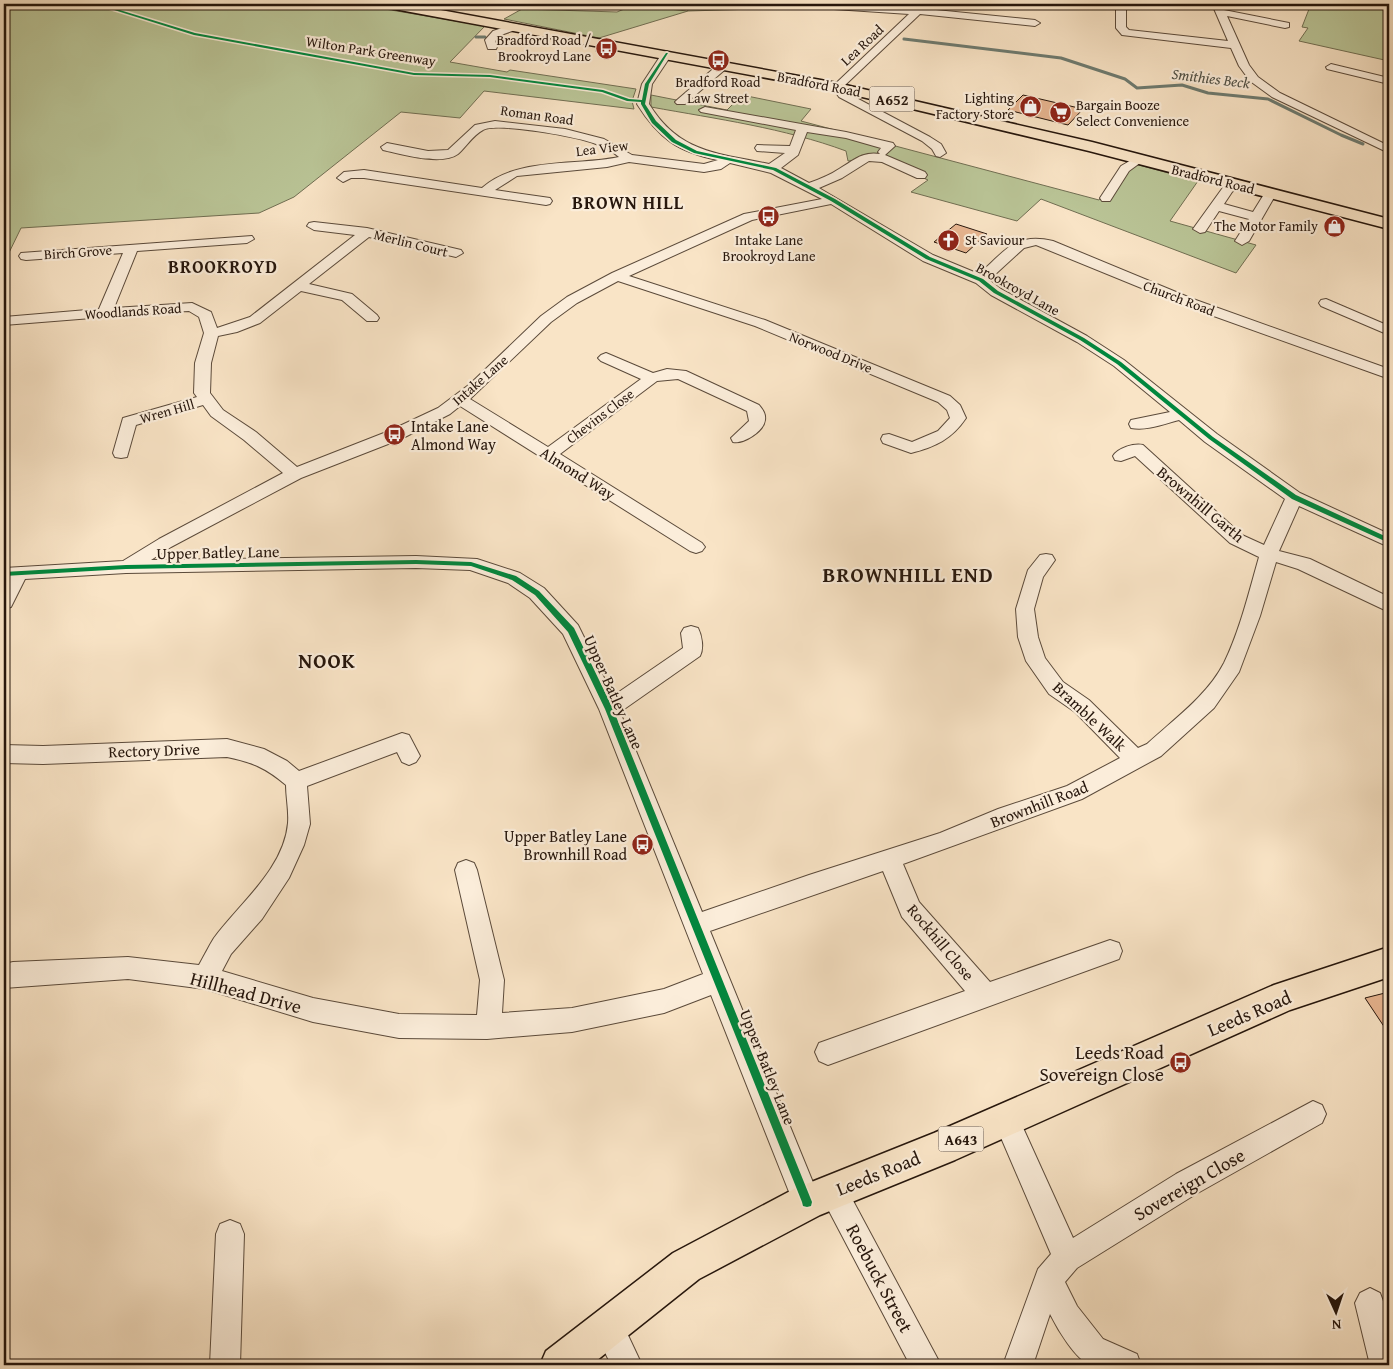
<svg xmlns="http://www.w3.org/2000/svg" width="1393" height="1369" font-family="'Gentium Book Plus',serif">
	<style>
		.green { fill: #bac597; stroke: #706e52 }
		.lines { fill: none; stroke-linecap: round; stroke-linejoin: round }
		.stream { stroke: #6e7b70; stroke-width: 3 }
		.building { fill: #e7b590; stroke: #26160c }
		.minor-casing { stroke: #5b4a3a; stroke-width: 2 }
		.major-casing { stroke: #26160c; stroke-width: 3 }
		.minor { fill: #fbedda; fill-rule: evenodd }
		.major { fill: #f9e4c6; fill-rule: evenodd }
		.cycleway-casing { stroke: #fbedda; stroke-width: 3 }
		.cycleway { fill: #00873e; fill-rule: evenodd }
		.labels { text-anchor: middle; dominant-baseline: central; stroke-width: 4.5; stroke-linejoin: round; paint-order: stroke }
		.far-poi-label { font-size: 14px; fill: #26160c; stroke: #fbedda; text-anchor: end }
		.far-street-label { font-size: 14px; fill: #26160c; stroke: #fbedda }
		.far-water-label { font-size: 15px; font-style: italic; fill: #505146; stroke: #fbedda }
		.shield { fill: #fbedda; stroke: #66564a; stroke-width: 1 }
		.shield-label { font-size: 15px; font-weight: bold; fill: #26160c }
		.poi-label { font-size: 16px; fill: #26160c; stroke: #fbedda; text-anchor: start }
		.street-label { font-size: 16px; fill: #26160c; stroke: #fbedda }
		.far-district-label { font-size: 18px; font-weight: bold; letter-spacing: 1px; fill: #26160c; stroke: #fbedda }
		.near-street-label { font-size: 19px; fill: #26160c; stroke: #fbedda }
		.near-poi-label { font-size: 19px; fill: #26160c; stroke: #fbedda; text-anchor: end }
		.district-label { font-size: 21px; font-weight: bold; letter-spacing: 1px; fill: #26160c; stroke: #fbedda }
	</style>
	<rect width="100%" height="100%" fill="#f9e4c6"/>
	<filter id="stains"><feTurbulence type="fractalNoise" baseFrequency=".004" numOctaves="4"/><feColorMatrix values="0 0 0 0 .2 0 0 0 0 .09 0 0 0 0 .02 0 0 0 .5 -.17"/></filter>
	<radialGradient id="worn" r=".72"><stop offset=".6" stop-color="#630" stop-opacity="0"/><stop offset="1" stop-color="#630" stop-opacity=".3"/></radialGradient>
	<path class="green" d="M 4,4 L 368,4 L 385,9 L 485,26 L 450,62 L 507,72 L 510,70 L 636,89 L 632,101 L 634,109 L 484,91 L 460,118 L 401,112 L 294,197 L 259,213 L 21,228 L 4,263 Z
		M 696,4 L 759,4 L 755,9 L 688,11 L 599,38 L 504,19 L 522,9 L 617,12 L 634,5 L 687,11 Z
		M 1311,4 L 1389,4 L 1389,61 L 1299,41 L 1308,28 L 1302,27 Z
		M 651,95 L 727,110 L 742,95 L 811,109 L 801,121 L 1099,200 L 1117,173 L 1128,162 L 1198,181 L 1170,221 L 1256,245 L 1236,273 L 1041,199 L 1017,221 L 911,192 L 928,180 L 897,166 L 872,159 L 848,161 L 846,151 C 784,128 717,119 651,107 Z"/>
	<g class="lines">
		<path class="stream" d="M 476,37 L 485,37
			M 500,38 L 545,42
			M 904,39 L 1061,58 L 1125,79 L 1137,88 L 1182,85 L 1208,93 L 1268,99 L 1341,135 L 1363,144
			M 597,51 L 608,49"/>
	</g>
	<path class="building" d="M 1023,95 L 1083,109 L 1068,125 L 1008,110 Z
		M 956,224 L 987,234 L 966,253 L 934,242 Z
		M 1389,992 L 1389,1034 L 1365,998 Z"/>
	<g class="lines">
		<defs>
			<path id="minor" d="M 433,4 L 445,4 L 430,13 L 424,13 L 424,9 Z
				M 799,4 L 846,4 L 916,8 L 921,4 L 931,4 L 926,9 L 1035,20 L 1040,23 L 1035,26 L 920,14 L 843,87 L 847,93 L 930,137 L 941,144 L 946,153 L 940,157 L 936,156 L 932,149 L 922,141 L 839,97 L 832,87 L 909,14 L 804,7 Z
				M 1114,4 L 1124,4 L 1126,7 L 1126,27 L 1129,30 L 1228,41 L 1212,4 L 1222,4 L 1224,10 L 1289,23 L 1289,27 L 1285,28 L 1227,16 L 1249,65 L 1258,77 L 1280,93 L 1389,146 L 1389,153 L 1272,97 L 1250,81 L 1239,66 L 1231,48 L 1122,35 L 1116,28 L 1116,7 Z
				M 514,24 L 518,25 L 518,29 L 501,35 L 495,41 L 497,47 L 496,49 L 488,49 L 485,40 L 493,31 Z
				M 667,51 L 672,54 L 652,84 L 649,104 C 679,153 717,153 769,164 L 785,153 L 757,151 L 755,148 L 757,145 L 790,146 L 796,130 L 701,112 L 699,110 L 705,107 L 846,132 L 893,143 L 895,146 L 885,155 L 925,172 L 927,175 L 925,178 L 917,178 L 882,162 L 869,161 L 842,178 L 819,188 L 933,255 L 979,274 C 1005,251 1015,232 1053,241 L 1193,299 L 1389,369 L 1389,379 L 1384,377 L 1183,305 L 1036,245 L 1024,248 L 989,280 L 1001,289 L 1087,336 L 1124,360 L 1217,434 L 1300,493 L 1389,534 L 1389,547 L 1299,506 L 1279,551 L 1310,559 L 1389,597 L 1389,612 L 1298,569 L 1276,562 L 1260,616 L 1239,672 L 1214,708 L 1161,756 L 1082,799 L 903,864 L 919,902 L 990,982 L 1110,940 L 1119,943 L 1122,951 L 1119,959 L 828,1065 L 819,1061 L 815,1052 L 819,1043 L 965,991 L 902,917 L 883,871 L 710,931 L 821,1202 L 817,1212 L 807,1216 L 797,1212 L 711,995 L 664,1013 L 572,1032 L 487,1039 L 399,1038 L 313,1022 L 205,989 L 128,979 L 4,988 L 4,964 L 13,962 L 128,957 L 199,965 C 204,956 209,946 214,938 C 239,904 284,869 288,823 C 289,811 286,797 286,785 C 266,768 252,762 227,757 L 43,764 L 4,763 L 4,745 L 43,746 L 227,739 L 264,749 L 287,761 L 299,771 L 402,733 L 409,735 L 420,756 L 416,762 L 409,765 L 402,762 L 397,752 L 307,786 L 310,824 L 304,845 L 289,878 L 262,919 L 231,954 L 222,971 L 313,998 L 399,1014 L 477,1015 L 480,980 L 455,870 L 458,863 L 466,860 L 474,863 L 477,870 L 504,980 L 502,1013 L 572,1008 L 664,989 L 703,974 L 599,709 L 563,634 L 530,598 L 508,583 L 470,570 L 416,568 L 126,573 L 25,579 L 11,607 L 4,609 L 4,584 L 6,580 L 4,580 L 4,568 L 123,561 L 159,539 L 283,473 L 244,440 L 211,416 L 203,405 L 136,425 L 127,457 L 121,458 L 115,457 L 113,453 L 123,418 L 197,397 L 194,393 L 195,363 L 204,333 L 199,317 L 189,311 L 167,312 L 4,325 L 4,317 L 99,309 L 123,253 L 26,260 L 21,259 L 19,256 L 21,253 L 252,236 L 254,239 L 247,243 L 137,251 L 114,308 L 192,303 L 211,312 L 217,328 L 250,317 L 355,235 L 314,230 L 307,226 L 309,223 L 314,222 L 367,228 L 461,250 L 463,253 L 456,257 L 369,237 L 309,284 L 352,294 L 377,315 L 379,318 L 377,321 L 367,321 L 342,300 L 301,291 L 260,323 L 237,332 L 218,336 L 211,363 L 210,393 L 223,410 L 256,432 L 297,467 L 389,431 L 438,408 L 470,384 L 541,316 L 567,297 L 612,273 L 744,214 L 822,199 L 771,173 L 730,163 L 721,169 L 704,172 L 629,162 L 607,167 L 517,176 L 495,190 L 550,198 L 552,201 L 550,204 L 546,205 L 364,178 L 351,178 L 343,182 L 337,178 L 344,172 L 364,170 L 482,188 C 516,157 576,166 619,157 C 612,151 604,147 596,144 C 578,137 497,122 483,130 C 473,135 466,147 458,154 C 442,166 400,154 383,150 L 381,147 L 387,143 L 428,151 L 448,150 L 475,125 L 495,121 L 565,129 L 604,139 L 632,155 L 704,164 L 718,160 C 678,152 659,139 637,104 L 642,84 L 663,52 ZM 807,132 L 846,138 L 881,148 L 878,152 L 880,154 C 862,151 853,161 839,169 C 830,175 820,179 809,183 L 781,168 L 798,155 ZM 831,204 L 923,261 L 976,283 L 991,295 L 1077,342 L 1114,366 L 1170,412 L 1131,420 L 1129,424 L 1131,428 C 1147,431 1164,424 1179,420 L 1205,442 L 1285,499 L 1264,545 L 1242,535 L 1143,445 C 1134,443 1118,448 1113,456 L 1115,460 L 1121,461 L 1135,456 L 1230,543 L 1259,557 C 1249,592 1240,630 1224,663 C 1207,696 1173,720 1147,744 L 1138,748 L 1089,700 L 1063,682 L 1045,658 L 1038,637 L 1034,609 L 1043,577 L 1055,560 L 1052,555 L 1046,554 L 1040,555 L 1028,570 L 1016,609 L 1018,637 L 1026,661 L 1049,694 L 1075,712 L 1120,758 L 1067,786 L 998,809 L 940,833 L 809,875 L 702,912 L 620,712 L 700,656 C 704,648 702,636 698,628 L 691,626 L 684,628 L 681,633 L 683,648 L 613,696 L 578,625 L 544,588 L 520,573 L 477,559 L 416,556 L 151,560 L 171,547 L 301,478 L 401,439 L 450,414 L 460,406 L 690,551 L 696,553 L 702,551 L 705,547 L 702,543 L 560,454 L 657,381 L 678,379 L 747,411 L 749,421 L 731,438 L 733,442 C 744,444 764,431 765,420 C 766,413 762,409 759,405 L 686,371 L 667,369 L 653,373 L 606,353 L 601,355 L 598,358 L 601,361 L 641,379 L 548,447 L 470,399 L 551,322 L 577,303 L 618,281 L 755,326 L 938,402 L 947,410 L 950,418 L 938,431 L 912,442 L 889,434 L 883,435 L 881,439 L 883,443 L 911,453 C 935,447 952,439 966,418 L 960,405 L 950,396 L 765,320 L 629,276 L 752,220 Z
				M 724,62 L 729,65 L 728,67 L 685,104 L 677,104 L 675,102 L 677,100 L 720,63 Z
				M 1331,64 L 1389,78 L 1389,84 L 1327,69 L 1326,67 Z
				M 1138,156 L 1142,157 L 1144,160 L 1129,171 L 1110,201 L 1102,201 L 1100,198 L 1121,166 Z
				M 1234,181 L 1240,185 L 1232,192 L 1224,204 L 1253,212 L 1266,191 L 1270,190 L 1276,194 L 1249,241 L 1242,245 L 1235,241 L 1249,219 L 1219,211 L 1205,232 L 1200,233 L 1193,229 L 1224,186 Z
				M 1326,299 L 1389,326 L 1389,335 L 1321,306 L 1319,303 L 1321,300 Z
				M 1313,1101 L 1322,1105 L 1326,1114 L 1322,1123 L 1196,1194 L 1077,1268 L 1065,1282 L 1077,1306 L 1103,1339 L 1137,1354 L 1141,1365 C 1127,1365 1104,1368 1091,1365 C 1076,1361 1057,1328 1050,1314 L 1033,1365 L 1003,1365 L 1038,1269 L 1051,1254 L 993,1119 L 997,1110 L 1006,1106 L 1015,1110 L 1073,1238 L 1176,1174 Z
				M 833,1178 L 843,1182 L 941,1365 L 910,1365 L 819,1192 L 823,1182 Z
				M 230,1220 L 240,1224 L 244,1234 L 240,1365 L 210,1365 L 216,1234 L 220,1224 Z
				M 1370,1288 L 1380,1293 C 1390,1317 1389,1340 1389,1365 L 1370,1365 L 1355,1303 L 1360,1293 Z
				M 608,1312 L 619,1316 L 642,1365 L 611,1365 L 593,1327 L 597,1316 Z"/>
			<path id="major" d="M 383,4 L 408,4 L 837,83 L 1092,142 L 1389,219 L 1389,229 L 1089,151 L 837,91 L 389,8 L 385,7 Z
				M 1389,947 L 1389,977 L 1290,1010 L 955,1160 L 820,1215 L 699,1279 L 591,1365 L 540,1365 L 546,1351 L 673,1253 L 794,1189 L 934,1133 L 1274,985 Z"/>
		</defs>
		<use href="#minor" class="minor-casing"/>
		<use href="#major" class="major-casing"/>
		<use href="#minor" class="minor"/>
		<use href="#major" class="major"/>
		<defs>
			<path id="cycleway" d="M 95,4 L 100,4 L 195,33 L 414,73 L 490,75 L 603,90 L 629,99 L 642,100 L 645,84 L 666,53 L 668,53 L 649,84 L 645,104 L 656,121 L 676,140 L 697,151 L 776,168 L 835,199 L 930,257 L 983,279 L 998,291 L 1084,338 L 1121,362 L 1213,437 L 1296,495 L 1389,538 L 1389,543 L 1292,499 L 1209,439 L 1117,364 L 1080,340 L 994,293 L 979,281 L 926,259 L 831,201 L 773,170 L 694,153 L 672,142 L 652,123 L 641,104 L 641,102 L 627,101 L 602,92 L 490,77 L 414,75 L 194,35 Z
				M 416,560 L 471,562 L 516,576 L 539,591 L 574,628 L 613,709 L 812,1202 L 811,1206 L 807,1207 L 803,1206 L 802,1202 L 605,709 L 568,632 L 535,595 L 512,580 L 471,566 L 416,564 L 126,569 L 4,576 L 4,572 L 126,565 Z"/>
		</defs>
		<use href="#cycleway" class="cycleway-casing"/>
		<use href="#cycleway" class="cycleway"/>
	</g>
	<defs>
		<symbol id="bus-disc" viewBox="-11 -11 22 22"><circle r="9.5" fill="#8f2418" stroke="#fbedda"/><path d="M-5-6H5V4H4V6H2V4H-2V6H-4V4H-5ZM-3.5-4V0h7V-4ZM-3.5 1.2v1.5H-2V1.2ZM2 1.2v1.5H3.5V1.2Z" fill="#fff"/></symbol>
		<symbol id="shop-disc" viewBox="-11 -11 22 22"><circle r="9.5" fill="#8f2418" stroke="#fbedda"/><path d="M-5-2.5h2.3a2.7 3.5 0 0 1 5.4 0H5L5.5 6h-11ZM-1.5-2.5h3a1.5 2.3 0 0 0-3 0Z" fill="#fff"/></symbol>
		<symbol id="supermarket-disc" viewBox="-11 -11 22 22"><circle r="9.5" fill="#8f2418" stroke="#fbedda"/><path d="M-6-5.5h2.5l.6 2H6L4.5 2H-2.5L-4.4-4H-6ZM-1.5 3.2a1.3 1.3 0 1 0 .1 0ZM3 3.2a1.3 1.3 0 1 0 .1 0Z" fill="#fff"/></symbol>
		<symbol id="church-disc" viewBox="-11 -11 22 22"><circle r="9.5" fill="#8f2418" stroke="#fbedda"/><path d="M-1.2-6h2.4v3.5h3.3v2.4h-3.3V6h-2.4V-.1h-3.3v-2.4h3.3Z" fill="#fff"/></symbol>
	</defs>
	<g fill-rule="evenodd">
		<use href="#bus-disc" x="594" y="36" width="25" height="25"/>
		<use href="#bus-disc" x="706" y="48" width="25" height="25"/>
		<use href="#shop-disc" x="1018" y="94" width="25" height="25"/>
		<use href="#supermarket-disc" x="1048" y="100" width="25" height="25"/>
		<use href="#bus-disc" x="756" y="204" width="25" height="25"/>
		<use href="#shop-disc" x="1322" y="214" width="25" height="25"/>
		<use href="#church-disc" x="936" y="228" width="25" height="25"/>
		<use href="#bus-disc" x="382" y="422" width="25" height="25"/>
		<use href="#bus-disc" x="630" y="832" width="25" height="25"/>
		<use href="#bus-disc" x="1168" y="1050" width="25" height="25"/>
	</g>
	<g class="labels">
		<g class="far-poi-label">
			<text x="591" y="40">Bradford Road /<tspan x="591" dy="16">Brookroyd Lane</tspan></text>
			<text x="718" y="82" text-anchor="middle">Bradford Road<tspan x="718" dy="16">Law Street</tspan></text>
			<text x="1014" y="98">Lighting<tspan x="1014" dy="16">Factory Store</tspan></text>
			<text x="1076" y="105" text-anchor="start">Bargain Booze<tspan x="1076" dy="16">Select Convenience</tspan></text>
			<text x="1318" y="226">The Motor Family</text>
			<text x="769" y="240" text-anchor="middle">Intake Lane<tspan x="769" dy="16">Brookroyd Lane</tspan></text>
			<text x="965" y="240" text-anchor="start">St Saviour</text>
		</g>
		<g class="far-street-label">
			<text transform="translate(862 45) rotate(-43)">Lea Road</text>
			<text transform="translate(371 51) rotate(9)">Wilton Park Greenway</text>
			<text transform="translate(819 84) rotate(11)">Bradford Road</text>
			<text transform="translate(537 115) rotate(8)">Roman Road</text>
			<text transform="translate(602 148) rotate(-7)">Lea View</text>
			<text transform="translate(1213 179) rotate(14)">Bradford Road</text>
			<text transform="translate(411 243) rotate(14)">Merlin Court</text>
			<text transform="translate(78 252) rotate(-4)">Birch Grove</text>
			<text transform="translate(1018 289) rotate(29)">Brookroyd Lane</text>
			<text transform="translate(1179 298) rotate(21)">Church Road</text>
			<text transform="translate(133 311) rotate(-4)">Woodlands Road</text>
			<text transform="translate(831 352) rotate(22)">Norwood Drive</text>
			<text transform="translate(480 380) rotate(-41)">Intake Lane</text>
			<text transform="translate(167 411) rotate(-16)">Wren Hill</text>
			<text transform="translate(600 416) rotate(-37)">Chevins Close</text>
		</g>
		<g class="far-water-label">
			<text transform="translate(1211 78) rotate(7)">Smithies Beck</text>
		</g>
		<g class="shield">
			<rect x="869.5" y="86.5" width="45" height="25" rx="4"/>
			<rect x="938.5" y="1126.5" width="45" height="25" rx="4"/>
		</g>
		<g class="shield-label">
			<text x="892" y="99">A652</text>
			<text x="961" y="1139">A643</text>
		</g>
		<g class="poi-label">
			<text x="411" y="426">Intake Lane<tspan x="411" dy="18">Almond Way</tspan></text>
			<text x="627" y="836" text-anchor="end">Upper Batley Lane<tspan x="627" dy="18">Brownhill Road</tspan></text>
		</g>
		<g class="street-label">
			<text transform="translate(578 473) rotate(32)">Almond Way</text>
			<text transform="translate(1201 504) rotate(40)">Brownhill Garth</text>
			<text transform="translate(218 552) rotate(-1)">Upper Batley Lane</text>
			<text transform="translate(614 692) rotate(66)">Upper Batley Lane</text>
			<text transform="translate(1090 716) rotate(43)">Bramble Walk</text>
			<text transform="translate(154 750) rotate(-2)">Rectory Drive</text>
			<text transform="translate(1039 804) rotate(-21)">Brownhill Road</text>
			<text transform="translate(941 942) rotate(50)">Rockhill Close</text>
			<text transform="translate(768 1067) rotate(68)">Upper Batley Lane</text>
		</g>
		<g class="far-district-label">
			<text x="628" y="202">BROWN HILL</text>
			<text x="223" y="266">BROOKROYD</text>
		</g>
		<g class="near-street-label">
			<text transform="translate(246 992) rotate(15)">Hillhead Drive</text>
			<text transform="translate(1249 1013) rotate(-23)">Leeds Road</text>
			<text transform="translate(878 1173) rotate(-22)">Leeds Road</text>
			<text transform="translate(1189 1184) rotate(-30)">Sovereign Close</text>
			<text transform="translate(880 1278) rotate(62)">Roebuck Street</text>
		</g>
		<g class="near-poi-label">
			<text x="1164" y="1052">Leeds Road<tspan x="1164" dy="22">Sovereign Close</tspan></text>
		</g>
		<g class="district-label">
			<text x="908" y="574">BROWNHILL END</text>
			<text x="327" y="660">NOOK</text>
		</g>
	</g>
	<rect width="1393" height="1369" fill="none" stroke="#f9e4c6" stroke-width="20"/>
	<rect x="5" y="5" width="1383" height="1359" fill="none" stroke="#26160c" stroke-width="2.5"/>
	<rect x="10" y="10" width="1373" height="1349" fill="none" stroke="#26160c"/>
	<g transform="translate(1336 1312) rotate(177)" stroke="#fbedda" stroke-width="4" paint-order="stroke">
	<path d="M0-4L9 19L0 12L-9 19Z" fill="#26160c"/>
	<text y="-8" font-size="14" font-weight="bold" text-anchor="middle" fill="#26160c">N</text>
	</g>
	<rect width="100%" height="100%" filter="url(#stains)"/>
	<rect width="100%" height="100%" fill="url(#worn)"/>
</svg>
